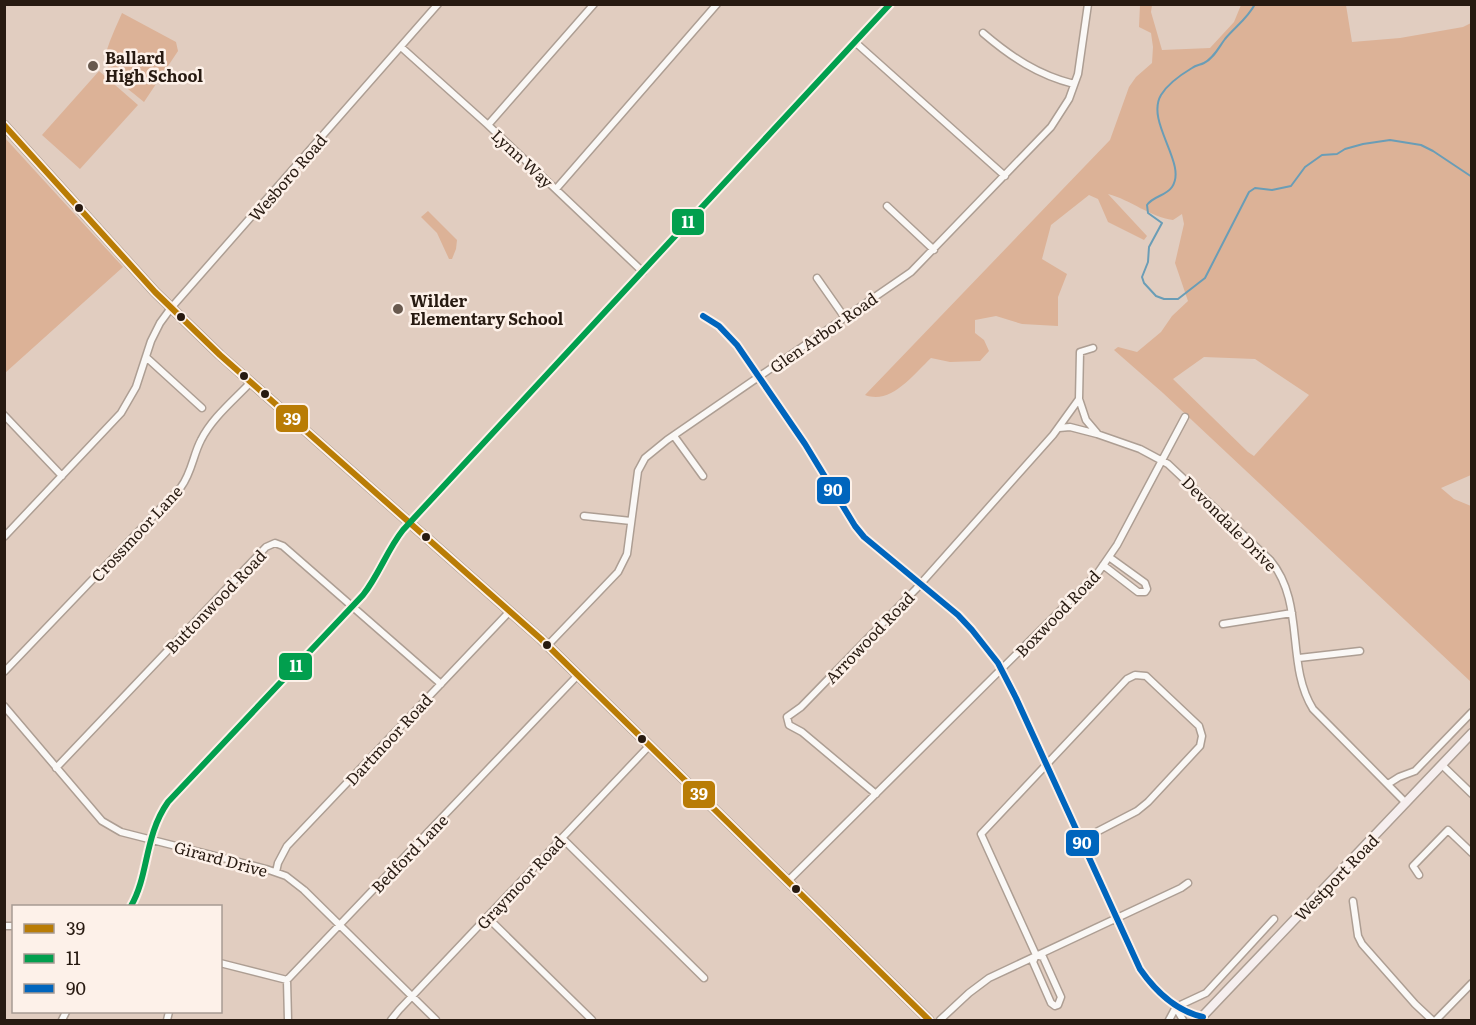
<svg xmlns="http://www.w3.org/2000/svg" width="1476" height="1025" font-family="Literata,serif">
	<style>
		.green { fill: #dcb297; fill-rule: evenodd }
		.lines { fill: none; stroke-linecap: round; stroke-linejoin: round }
		.stream { stroke: #6a9db6; stroke-width: 2 }
		.minor-casing { stroke: #ad9e93; stroke-width: 9 }
		.secondary-casing { stroke: #ad9e93; stroke-width: 11 }
		.minor { stroke: #faf8f6; stroke-width: 6 }
		.secondary { stroke: #f6efef; stroke-width: 8 }
		.bus-1-casing { stroke: #fdf1e9; stroke-width: 10 }
		.bus-2-casing { stroke: #fdf1e9; stroke-width: 10 }
		.bus-3-casing { stroke: #fdf1e9; stroke-width: 10 }
		.bus-1 { stroke: #b97c05; stroke-width: 6 }
		.bus-2 { stroke: #029f4e; stroke-width: 6 }
		.bus-3 { stroke: #0065bd; stroke-width: 6 }
		.poi-dot { fill: #68594e; stroke: #fdf1e9; stroke-width: 2 }
		.bus-dot { fill: #271a11; stroke: #fdf1e9; stroke-width: 2 }
		.labels { text-anchor: middle; dominant-baseline: central; stroke-width: 5; stroke-linejoin: round; paint-order: stroke }
		.poi-label { font-size: 16px; font-weight: bold; fill: #271a11; stroke: #fdf1e9; text-anchor: start }
		.street-label { font-size: 16px; fill: #271a11; stroke: #fdf1e9 }
		.line-badge { stroke: #fdf1e9; stroke-width: 2 }
		.badge-label { font-size: 16px; text-anchor: middle; font-weight: bold; fill: #fff }
	</style>
	<rect width="100%" height="100%" fill="#e1cdc0"/>
	<path class="green" d="M 1140,5 L 1152,5 L 1151,12 L 1162,50 L 1210,48 L 1234,22 L 1241,5 L 1346,5 L 1352,42 L 1400,38 L 1463,27 L 1471,23 L 1471,475 L 1441,488 L 1454,499 L 1471,506 L 1471,682 L 1163,393 L 1114,350 L 1118,347 L 1137,352 L 1161,332 L 1172,316 L 1188,301 L 1175,263 L 1184,224 L 1182,214 L 1173,220 C 1150,217 1131,200 1108,194 L 1147,236 L 1144,240 L 1108,222 L 1098,199 L 1089,195 L 1051,225 L 1042,259 L 1067,274 L 1058,297 L 1058,326 L 1022,324 L 996,316 L 975,320 L 975,333 L 984,340 L 989,351 L 980,361 L 950,362 L 931,358 C 913,375 891,405 865,395 L 1110,140 L 1129,87 L 1136,77 L 1152,63 L 1153,47 L 1151,33 L 1139,27 ZM 1204,357 L 1255,359 L 1309,395 L 1254,456 L 1248,452 L 1173,379 Z
		M 122,13 L 176,42 L 178,51 L 144,102 C 97,64 98,68 122,13 Z
		M 99,71 L 138,105 L 80,169 L 42,135 Z
		M 5,138 L 123,267 L 5,373 L 4,373 Z
		M 428,211 L 457,240 L 456,249 L 452,259 L 449,259 L 437,233 L 421,217 Z"/>
	<g class="lines">
		<path class="stream" d="M 1255,4 C 1248,18 1235,27 1225,39 C 1219,47 1214,58 1204,63 C 1200,65 1196,65 1192,68 C 1182,74 1167,85 1161,95 C 1145,122 1188,164 1172,187 C 1166,196 1153,196 1147,205 L 1148,213 L 1162,223 L 1149,247 L 1148,262 L 1142,277 L 1144,283 L 1156,296 L 1164,299 L 1178,299 L 1205,278 L 1249,192 L 1255,188 L 1272,190 L 1291,186 L 1305,167 L 1322,155 L 1337,154 L 1345,149 L 1363,144 L 1390,140 L 1421,145 L 1433,151 L 1472,177"/>
		<defs>
			<path id="minor" d="M 983,33 C 1011,57 1038,75 1074,84
				M 855,42 L 1005,176
				M 401,47 L 488,125 L 643,272
				M 488,125 L 594,4
				M 556,189 L 717,4
				M 887,206 L 934,250
				M 817,278 L 845,318
				M 703,316 L 719,326 L 737,345 L 805,444 L 855,526 L 864,537 L 958,615 L 972,630 L 998,663 L 1016,698 L 1140,969 C 1156,992 1176,1011 1203,1017
				M 146,357 L 202,408
				M 1079,399 L 1086,420 L 1097,433
				M 4,415 L 62,476
				M 1059,428 L 1070,427 L 1097,434 L 1140,449 L 1168,464 L 1270,560 C 1306,603 1285,664 1313,709 L 1406,803
				M 674,436 L 703,476
				M 584,516 L 631,521
				M 4,537 L 121,413 L 136,387 L 151,341 L 160,323 L 171,308 L 438,4
				M 1103,565 L 1138,592 L 1145,592 L 1147,589 L 1145,583 L 1109,557
				M 1223,624 L 1292,613
				M 548,645 L 618,572 L 627,554 L 638,471 L 645,458 L 667,440 L 911,272 L 1051,127 L 1069,99 L 1078,74 L 1088,4
				M 1299,658 L 1360,651
				M 4,672 L 181,487 C 192,472 193,455 201,440 C 212,418 233,401 250,383
				M 4,706 L 102,821 L 121,832 L 266,869 L 286,876 L 304,890 L 436,1020
				M 1442,765 L 1472,794
				M 56,768 L 266,547 L 275,543 L 283,546 L 441,684
				M 1388,784 L 1399,777 L 1415,771 L 1472,712
				M 876,794 L 802,732 L 789,725 L 787,717 L 801,707 L 916,589 L 1053,435 L 1079,399 L 1080,352 L 1093,348
				M 562,838 L 704,978
				M 276,872 L 278,863 L 287,846 L 510,611
				M 1419,875 L 1413,866 L 1448,830 L 1472,853
				M 788,881 L 1097,574 L 1117,545 L 1185,417
				M 1353,901 L 1358,936 L 1362,944 L 1415,1004 L 1432,1020
				M 131,906 C 149,875 144,836 168,802 L 363,595 C 379,575 387,550 403,530 L 890,4
				M 487,917 L 592,1020
				M 4,926 L 14,926
				M 1036,955 L 981,834 L 1127,679 L 1135,675 L 1146,676 L 1199,726 L 1202,736 L 1200,746 L 1148,802 L 1137,811 L 1081,840
				M 1036,955 L 1043,957 L 1061,997 L 1058,1005 L 1055,1006 L 1051,1003 L 1033,962 Z
				M 220,963 L 287,980 L 578,675
				M 287,980 L 288,1020
				M 1176,1008 L 1183,1020
				M 62,1020 L 66,1012
				M 167,1020 L 169,1012
				M 391,1020 L 399,1010 L 650,745
				M 940,1020 L 969,993 L 989,978 L 1181,888 L 1188,883
				M 1169,1020 L 1176,1007 L 1206,993 L 1274,919
				M 1436,1020 L 1472,983"/>
			<path id="secondary" d="M 4,125 L 155,292 L 220,355 L 541,639 L 929,1020
				M 1199,1020 L 1472,733"/>
		</defs>
		<use href="#minor" class="minor-casing"/>
		<use href="#secondary" class="secondary-casing"/>
		<use href="#minor" class="minor"/>
		<use href="#secondary" class="secondary"/>
		<defs>
			<path id="bus-1" d="M 4,125 L 155,292 L 220,355 L 541,639 L 929,1020"/>
			<path id="bus-2" d="M 131,906 C 149,875 144,836 168,802 L 363,595 C 379,575 387,550 403,530 L 890,4"/>
			<path id="bus-3" d="M 703,316 L 719,326 L 737,345 L 805,444 L 855,526 L 864,537 L 958,615 L 972,630 L 998,663 L 1016,698 L 1140,969 C 1156,992 1176,1011 1203,1017"/>
		</defs>
		<use href="#bus-1" class="bus-1-casing"/>
		<use href="#bus-2" class="bus-2-casing"/>
		<use href="#bus-3" class="bus-3-casing"/>
		<use href="#bus-1" class="bus-1"/>
		<use href="#bus-2" class="bus-2"/>
		<use href="#bus-3" class="bus-3"/>
	</g>
	<g class="poi-dot">
		<circle cx="93" cy="66" r="6"/>
		<circle cx="398" cy="309" r="6"/>
	</g>
	<g class="bus-dot">
		<circle cx="79" cy="208" r="5"/>
		<circle cx="181" cy="317" r="5"/>
		<circle cx="244" cy="376" r="5"/>
		<circle cx="265" cy="394" r="5"/>
		<circle cx="426" cy="537" r="5"/>
		<circle cx="547" cy="645" r="5"/>
		<circle cx="642" cy="739" r="5"/>
		<circle cx="796" cy="889" r="5"/>
	</g>
	<g class="labels">
		<g class="poi-label">
			<text x="105" y="57">Ballard<tspan x="105" dy="18">High School</tspan></text>
			<text x="410" y="300">Wilder<tspan x="410" dy="18">Elementary School</tspan></text>
		</g>
		<g class="street-label">
			<text transform="translate(523 158) rotate(43)">Lynn Way</text>
			<text transform="translate(287 177) rotate(-49)">Wesboro Road</text>
			<text transform="translate(823 332) rotate(-35)">Glen Arbor Road</text>
			<text transform="translate(1230 523) rotate(45)">Devondale Drive</text>
			<text transform="translate(136 533) rotate(-47)">Crossmoor Lane</text>
			<text transform="translate(215 601) rotate(-46)">Buttonwood Road</text>
			<text transform="translate(1057 613) rotate(-46)">Boxwood Road</text>
			<text transform="translate(869 637) rotate(-46)">Arrowood Road</text>
			<text transform="translate(388 739) rotate(-47)">Dartmoor Road</text>
			<text transform="translate(409 853) rotate(-46)">Bedford Lane</text>
			<text transform="translate(221 858) rotate(15)">Girard Drive</text>
			<text transform="translate(1336 877) rotate(-46)">Westport Road</text>
			<text transform="translate(520 882) rotate(-47)">Graymoor Road</text>
		</g>
	</g>
	<g class="line-badge">
		<rect x="671" y="208" width="34" height="28" rx="6" fill="#029f4e"/>
		<rect x="275" y="404" width="34" height="29" rx="6" fill="#b97c05"/>
		<rect x="816" y="476" width="35" height="29" rx="6" fill="#0065bd"/>
		<rect x="278" y="652" width="35" height="29" rx="6" fill="#029f4e"/>
		<rect x="682" y="780" width="34" height="29" rx="6" fill="#b97c05"/>
		<rect x="1065" y="829" width="35" height="28" rx="6" fill="#0065bd"/>
	</g>
	<g class="badge-label">
		<text x="688" y="228">11</text>
		<text x="292" y="425">39</text>
		<text x="833" y="496">90</text>
		<text x="296" y="672">11</text>
		<text x="699" y="800">39</text>
		<text x="1082" y="849">90</text>
	</g>
	<rect width="1476" height="1025" fill="none" stroke="#271a11" stroke-width="12"/>
	<rect x="12" y="905" width="210" height="108" fill="#fdf1e9" stroke="#a79b93" stroke-width="1.5"/>
	<rect x="24" y="924" width="30" height="9" fill="#b97c05" stroke="#a79b93" stroke-width="1.5"/>
	<text x="66" y="935" font-size="18" fill="#271a11">39</text>
	<rect x="24" y="954" width="30" height="9" fill="#029f4e" stroke="#a79b93" stroke-width="1.5"/>
	<text x="66" y="965" font-size="18" fill="#271a11">11</text>
	<rect x="24" y="984" width="30" height="9" fill="#0065bd" stroke="#a79b93" stroke-width="1.5"/>
	<text x="66" y="995" font-size="18" fill="#271a11">90</text>
</svg>
